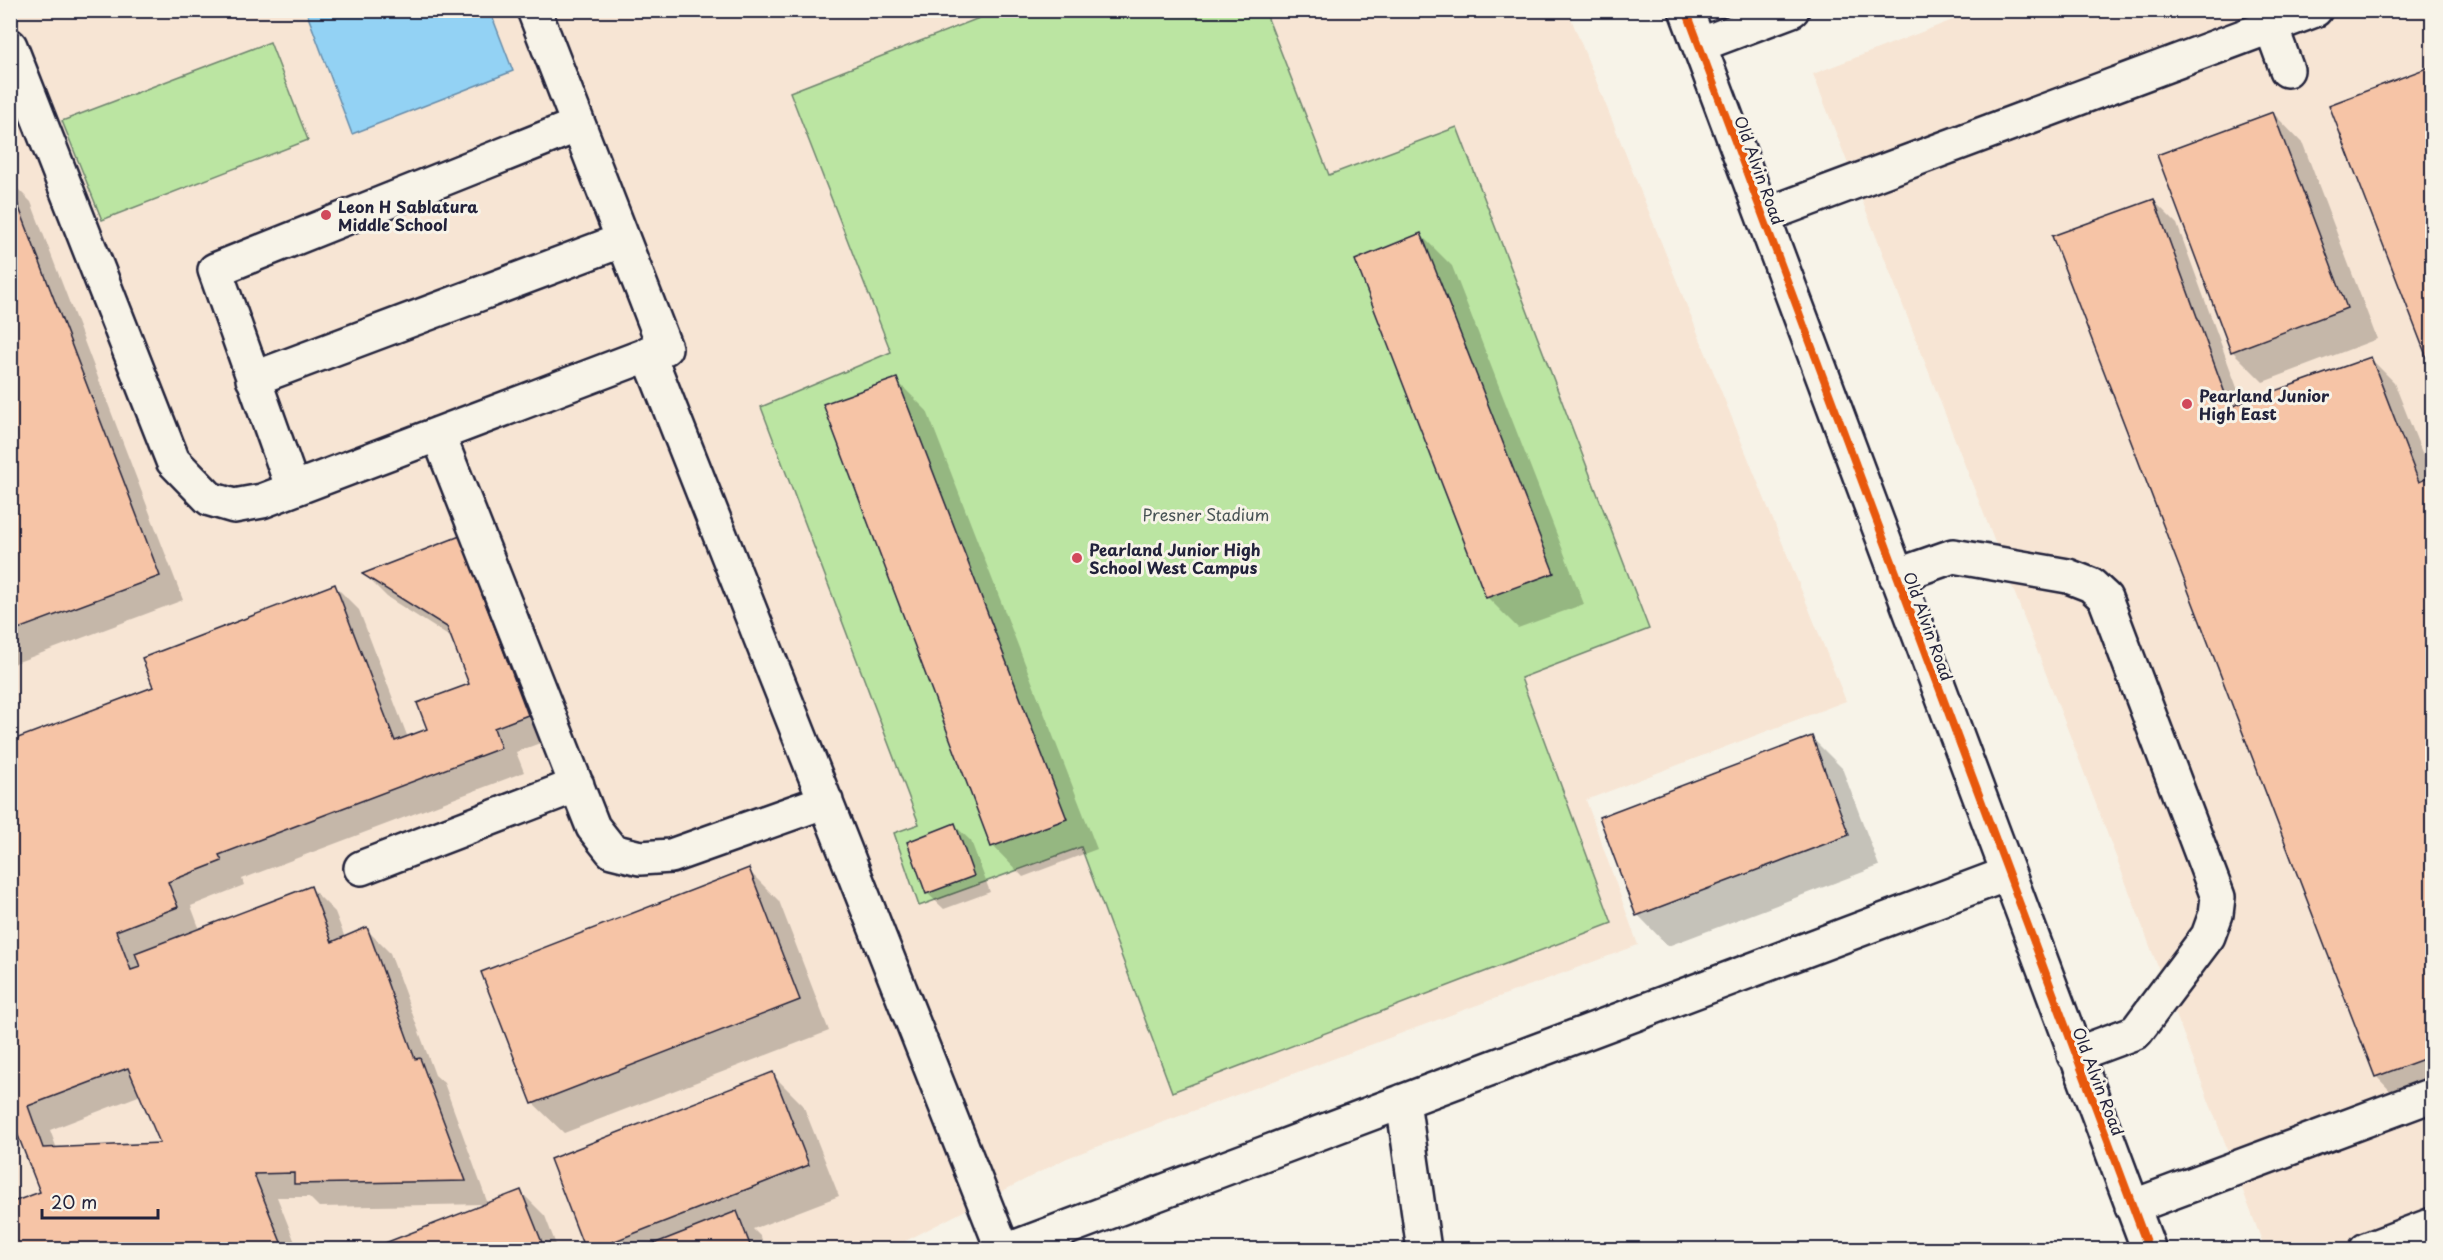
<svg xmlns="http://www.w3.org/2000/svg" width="2443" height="1260" font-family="'Playpen Sans',sans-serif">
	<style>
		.built { fill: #f7e5d4 }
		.green { fill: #bbe5a2; stroke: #6e846e; stroke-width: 1.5 }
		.water { fill: #93d2f4; stroke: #668caa; stroke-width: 1.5 }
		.shadow { fill: #0003; fill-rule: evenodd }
		.building { fill: #f6c4a6; stroke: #22223b; stroke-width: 1.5; fill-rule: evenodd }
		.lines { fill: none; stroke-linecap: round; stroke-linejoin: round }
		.minor-casing { stroke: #22223b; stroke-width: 38 }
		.minor { stroke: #f7f3e8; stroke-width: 33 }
		.cycleway-casing { stroke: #f7f3e8; stroke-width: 11 }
		.cycleway { stroke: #e8590c; stroke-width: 8 }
		.poi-dot { fill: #d1495b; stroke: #f7f3e8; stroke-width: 2 }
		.labels { text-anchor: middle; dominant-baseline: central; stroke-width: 6; stroke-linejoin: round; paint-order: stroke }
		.street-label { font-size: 16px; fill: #22223b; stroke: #f7f3e8 }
		.poi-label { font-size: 16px; font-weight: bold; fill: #22223b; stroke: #f7f3e8; text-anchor: start }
		.park-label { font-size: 16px; fill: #485355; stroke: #f7f3e8 }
	</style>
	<rect width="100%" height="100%" fill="#f7f3e8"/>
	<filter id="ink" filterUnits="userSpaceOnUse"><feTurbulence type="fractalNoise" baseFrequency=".0167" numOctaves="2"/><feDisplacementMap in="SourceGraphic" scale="12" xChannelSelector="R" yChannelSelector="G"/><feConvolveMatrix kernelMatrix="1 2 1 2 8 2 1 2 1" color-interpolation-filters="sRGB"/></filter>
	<g filter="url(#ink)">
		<path class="built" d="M 10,11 L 1568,11 L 1846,701 L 1586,800 L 1638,945 L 1067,1158 L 890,1249 L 11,1249 Z
			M 1976,11 L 2432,11 L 2432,1249 L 2265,1249 L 2069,733 L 1813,74 Z"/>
		<path class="green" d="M 997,11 L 1265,11 L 1329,175 L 1457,127 L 1649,629 L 1521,678 L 1612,923 L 1172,1092 L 1081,847 L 919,906 L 894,833 L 919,824 L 761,407 L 891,352 L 790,92 Z
			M 270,42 L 308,140 L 102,220 L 62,121 Z"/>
		<path class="water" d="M 306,11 L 490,11 L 513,71 L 352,134 Z"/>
		<path class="shadow" d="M 2432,68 L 2432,367 L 2331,106 Z
			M 2273,113 L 2303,144 L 2377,339 L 2263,382 L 2232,351 Z
			M 10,181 L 31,202 L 183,600 L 10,665 Z
			M 2153,200 L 2177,224 L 2243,404 L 2370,358 L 2394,382 L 2432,478 L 2432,1089 L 2400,1101 L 2377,1077 L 2054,237 Z
			M 1421,235 L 1452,266 L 1584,604 L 1518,628 L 1487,597 Z
			M 896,380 L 927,411 L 1097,849 L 1023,877 L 993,846 Z
			M 460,538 L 484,562 L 551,739 L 516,752 L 524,772 L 242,879 L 244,885 L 191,906 L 200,930 L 311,888 L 335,912 L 345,938 L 366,929 L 390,953 L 435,1075 L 444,1083 L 488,1204 L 521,1192 L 545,1216 L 558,1250 L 371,1250 L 487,1204 L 319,1207 L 309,1197 L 277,1197 L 298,1250 L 10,1250 L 42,1193 L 10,1111 L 155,688 L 335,586 L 359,610 L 408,738 L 429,730 L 470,685 L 453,639 L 387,597 L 364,574 ZM 141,1095 L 162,1144 L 57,1149 L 50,1130 Z
			M 1812,738 L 1842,768 L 1879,866 L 1668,946 L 1638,915 Z
			M 954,825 L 971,841 L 990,892 L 944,909 L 927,893 Z
			M 748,870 L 779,901 L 829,1031 L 564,1133 L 533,1103 Z
			M 772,1074 L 803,1105 L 839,1196 L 753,1229 L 761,1237 L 766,1250 L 587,1250 Z"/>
		<path class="building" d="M 2432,66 L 2432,371 L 2329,105 Z
			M 2273,112 L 2347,308 L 2231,352 L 2157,155 Z
			M 10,184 L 160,576 L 10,632 Z
			M 2154,199 L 2230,407 L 2371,357 L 2419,482 L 2432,476 L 2432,1056 L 2375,1077 L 2052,236 Z
			M 1421,233 L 1554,573 L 1486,598 L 1355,260 Z
			M 897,378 L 1067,819 L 991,847 L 823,404 Z
			M 460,536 L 528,715 L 494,728 L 501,748 L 219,855 L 222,861 L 168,882 L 178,907 L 116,931 L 131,970 L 140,967 L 135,953 L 311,886 L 332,942 L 367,927 L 415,1059 L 420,1058 L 466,1181 L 294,1184 L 294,1173 L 254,1174 L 284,1250 L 10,1250 L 10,1203 L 40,1192 L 10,1115 L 10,741 L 153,687 L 142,658 L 335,584 L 395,741 L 427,729 L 417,703 L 469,684 L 447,627 L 362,574 ZM 128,1068 L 160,1143 L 43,1148 L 28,1106 Z
			M 1812,736 L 1849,835 L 1636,916 L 1599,817 Z
			M 955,823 L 974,876 L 926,894 L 907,842 Z
			M 749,868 L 800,1000 L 532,1104 L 481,972 Z
			M 773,1072 L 809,1165 L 592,1250 L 585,1250 L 550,1159 Z
			M 521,1190 L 545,1250 L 367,1250 Z
			M 737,1211 L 752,1250 L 638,1250 Z"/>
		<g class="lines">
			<defs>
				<path id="minor" d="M 1686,10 L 2149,1250
					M 2265,10 L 2287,70
					M 1699,45 L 1792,10
					M 10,46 L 173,461 L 210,499 L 234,506 L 262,501 L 665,348 L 534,10
					M 1763,216 L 2315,10
					M 648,353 L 1003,1250
					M 253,379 L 623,240
					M 438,434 L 593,827 L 612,851 L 640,858 L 671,856 L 826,801
					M 293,489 L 215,270 L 578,125
					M 1896,576 L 1953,556 L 2068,576 L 2091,585 L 2105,598 L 2218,897 L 2216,914 L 2208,936 L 2136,1032 L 2074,1055
					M 361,868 L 577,785
					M 1403,1101 L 1424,1250
					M 2132,1207 L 2432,1095
					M 1008,1250 L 2007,874
					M 2366,1250 L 2432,1225"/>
			</defs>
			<use href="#minor" class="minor-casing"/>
			<use href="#minor" class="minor"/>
			<defs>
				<path id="cycleway" d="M 1686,10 L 2149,1250"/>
			</defs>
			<use href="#cycleway" class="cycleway-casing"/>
			<use href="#cycleway" class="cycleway"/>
		</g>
	</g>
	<g class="poi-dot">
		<circle cx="326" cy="215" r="6"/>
		<circle cx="2187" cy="404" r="6"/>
		<circle cx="1077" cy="558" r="6"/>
	</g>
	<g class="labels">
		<g class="street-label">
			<text transform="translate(1760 170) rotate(70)">Old Alvin Road</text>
			<text transform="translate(1929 626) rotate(70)">Old Alvin Road</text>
			<text transform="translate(2099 1081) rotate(69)">Old Alvin Road</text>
		</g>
		<g class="poi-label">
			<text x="338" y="206">Leon H Sablatura<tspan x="338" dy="18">Middle School</tspan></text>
			<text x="2199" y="395">Pearland Junior<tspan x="2199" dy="18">High East</tspan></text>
			<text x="1089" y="549">Pearland Junior High<tspan x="1089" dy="18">School West Campus</tspan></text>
		</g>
		<g class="park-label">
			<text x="1206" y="514">Presner Stadium</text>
		</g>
	</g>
	<rect width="2443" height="1260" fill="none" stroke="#f7f3e8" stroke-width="36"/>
	<rect x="18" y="18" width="2407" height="1224" fill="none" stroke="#22223b" stroke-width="2" filter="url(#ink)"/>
	<path d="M42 1209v9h116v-9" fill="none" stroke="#22223b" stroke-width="3"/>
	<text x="51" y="1209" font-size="18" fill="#22223b" stroke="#f7f3e8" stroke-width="4.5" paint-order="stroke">20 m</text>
</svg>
